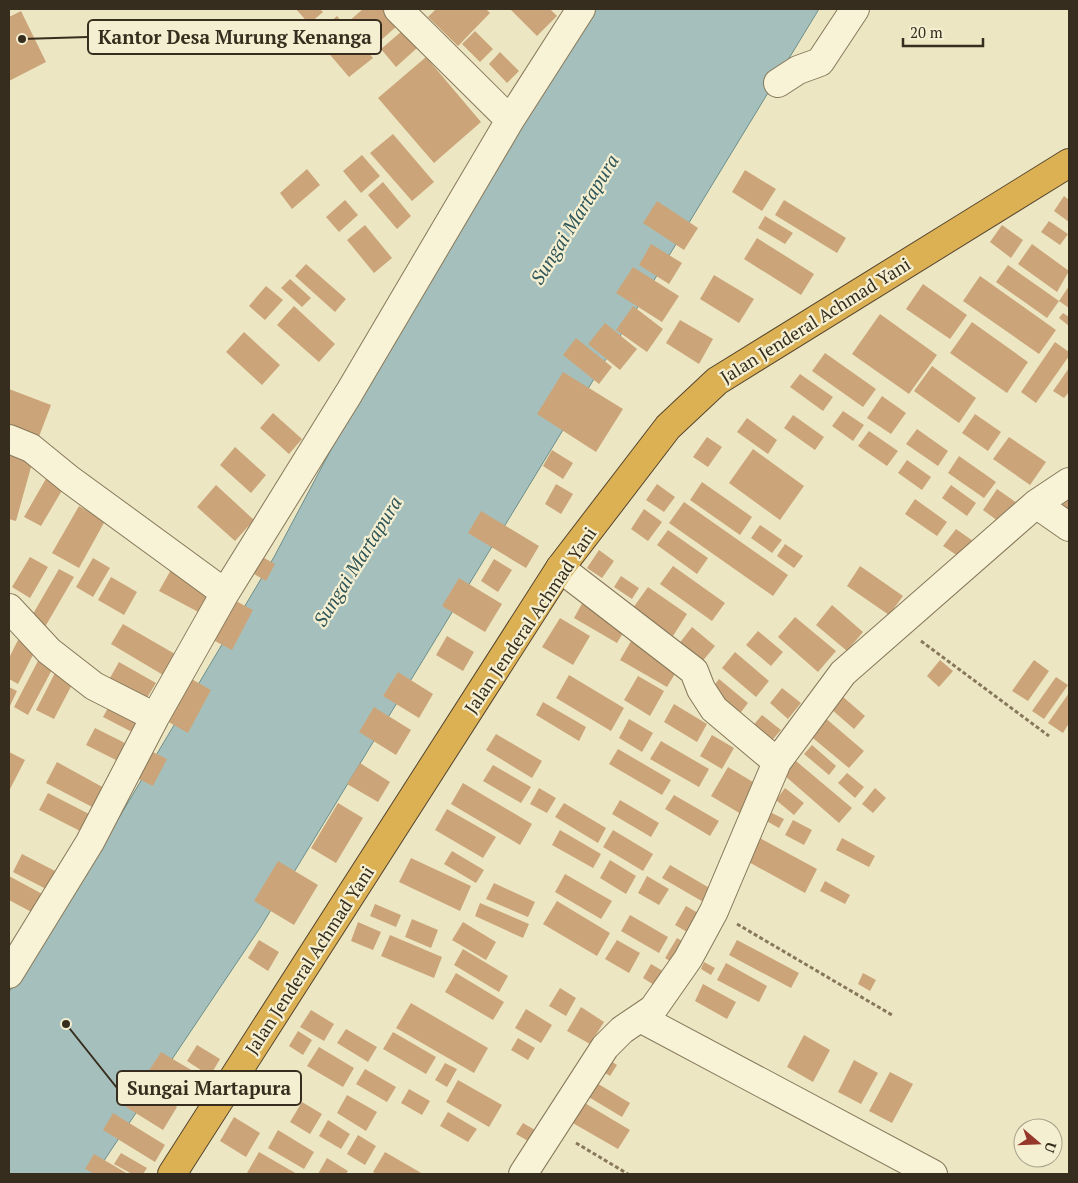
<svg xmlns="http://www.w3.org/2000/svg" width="1078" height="1183" font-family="'PT Serif',serif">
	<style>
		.water { fill: #a5c0bc; stroke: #6c8e8a }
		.building { fill: #cba579 }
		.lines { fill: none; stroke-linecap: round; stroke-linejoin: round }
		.minor-casing { stroke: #87785a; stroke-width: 30 }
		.highway-casing { stroke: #55452e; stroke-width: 30 }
		.path { stroke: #87785a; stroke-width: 3; stroke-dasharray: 4 2.5; stroke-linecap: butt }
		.minor { stroke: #f8f2d6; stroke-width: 28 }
		.highway { stroke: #dcb154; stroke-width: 28 }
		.labels { text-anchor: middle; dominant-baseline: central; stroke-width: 4.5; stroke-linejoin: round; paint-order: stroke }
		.street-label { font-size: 18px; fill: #372d1e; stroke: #f5efd2 }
		.water-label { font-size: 19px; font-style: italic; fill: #2d5457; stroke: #f5efd2 }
		.leader { fill: none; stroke: #372d1e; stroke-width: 2 }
		.callout-dot { fill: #372d1e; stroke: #f5efd2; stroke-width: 2 }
		.callout { fill: #f5efd2; stroke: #372d1e; stroke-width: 2 }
		.callout-label { font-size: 19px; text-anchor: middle; font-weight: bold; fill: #372d1e }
	</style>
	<rect width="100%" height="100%" fill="#ede6c3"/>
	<path class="water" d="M 586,9 L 819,9 L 260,928 L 95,1174 L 9,1174 L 9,992 L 70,900 L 274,557 L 482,165 Z"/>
	<path class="building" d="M 296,9 L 320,9 L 323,12 L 309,24 Z
		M 363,9 L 382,9 L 397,26 L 371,49 L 348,22 Z
		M 436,9 L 486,9 L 490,13 L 458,46 L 428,17 Z
		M 510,9 L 550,9 L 557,16 L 537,36 Z
		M 21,11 L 46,62 L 9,81 L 9,17 Z
		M 337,16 L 373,58 L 349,77 L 314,36 Z
		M 402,31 L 417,48 L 396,67 L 381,49 Z
		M 475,31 L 493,49 L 480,62 L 462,44 Z
		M 500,52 L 519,71 L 507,83 L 489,64 Z
		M 426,57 L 481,122 L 434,163 L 378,98 Z
		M 393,134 L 434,182 L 412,201 L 370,153 Z
		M 362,155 L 380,176 L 361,193 L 343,171 Z
		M 307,169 L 320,185 L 292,209 L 280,193 Z
		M 745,170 L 776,189 L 762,211 L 732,192 Z
		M 383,182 L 411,216 L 397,229 L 368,195 Z
		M 1064,196 L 1069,200 L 1069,222 L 1054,211 Z
		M 345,200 L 358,215 L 339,232 L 326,217 Z
		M 784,200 L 846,238 L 837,253 L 775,215 Z
		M 657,201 L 698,228 L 684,250 L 643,223 Z
		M 765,216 L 793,233 L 785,244 L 758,228 Z
		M 1049,221 L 1068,234 L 1060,245 L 1041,232 Z
		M 365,225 L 392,258 L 374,273 L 347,240 Z
		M 1002,225 L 1023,240 L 1011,258 L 990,242 Z
		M 757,238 L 814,274 L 801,295 L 744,259 Z
		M 651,244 L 682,263 L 669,284 L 639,265 Z
		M 1032,244 L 1069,271 L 1057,292 L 1018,264 Z
		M 306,264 L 346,299 L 335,312 L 295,276 Z
		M 1008,265 L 1059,301 L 1047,318 L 996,282 Z
		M 633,267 L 679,296 L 662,322 L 616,293 Z
		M 714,275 L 754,299 L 739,323 L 700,299 Z
		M 980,276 L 1056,330 L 1039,354 L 963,301 Z
		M 290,279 L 311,298 L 302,307 L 281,288 Z
		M 923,284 L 967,315 L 950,339 L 906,309 Z
		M 266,286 L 283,300 L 265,320 L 249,306 Z
		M 1069,286 L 1069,308 L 1059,301 Z
		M 294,306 L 335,344 L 319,362 L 277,325 Z
		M 633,306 L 663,329 L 647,352 L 616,330 Z
		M 1063,313 L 1069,317 L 1069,326 L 1059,318 Z
		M 880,314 L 937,355 L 909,394 L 852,354 Z
		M 680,320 L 713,339 L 699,364 L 666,343 Z
		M 972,322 L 1028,362 L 1007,393 L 950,353 Z
		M 605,323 L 637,349 L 620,370 L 588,344 Z
		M 244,332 L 280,365 L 262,385 L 226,352 Z
		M 576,338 L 612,367 L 599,384 L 563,355 Z
		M 1055,342 L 1069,352 L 1069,356 L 1036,403 L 1021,392 Z
		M 825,353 L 876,389 L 863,407 L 812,371 Z
		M 932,366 L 976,398 L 959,423 L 914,391 Z
		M 1069,368 L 1069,392 L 1064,398 L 1053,391 Z
		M 563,372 L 623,409 L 596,452 L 537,414 Z
		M 800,374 L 833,397 L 823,411 L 790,387 Z
		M 9,389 L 51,405 L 38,439 L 9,428 Z
		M 882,396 L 906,413 L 891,434 L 867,418 Z
		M 843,411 L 864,425 L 853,441 L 832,426 Z
		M 273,413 L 302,439 L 289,454 L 260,428 Z
		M 975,414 L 1001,432 L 988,451 L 962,433 Z
		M 793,415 L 824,437 L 815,450 L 784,428 Z
		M 747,418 L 777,440 L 768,454 L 737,432 Z
		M 917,429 L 948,451 L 938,466 L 906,444 Z
		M 869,431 L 898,451 L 887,466 L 858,446 Z
		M 707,437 L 722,447 L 708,467 L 693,457 Z
		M 1009,437 L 1046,462 L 1030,485 L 993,459 Z
		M 235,447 L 266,475 L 251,493 L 220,465 Z
		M 753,449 L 804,486 L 780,520 L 729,483 Z
		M 552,450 L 573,463 L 563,479 L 543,466 Z
		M 9,453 L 33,460 L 16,521 L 9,519 Z
		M 959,456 L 996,482 L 984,498 L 948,473 Z
		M 907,460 L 931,477 L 922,490 L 898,473 Z
		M 47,477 L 64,487 L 41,526 L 24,517 Z
		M 702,482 L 752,517 L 740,535 L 690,500 Z
		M 556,484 L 573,494 L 561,514 L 545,504 Z
		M 657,484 L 675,497 L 664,512 L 646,500 Z
		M 216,485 L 254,520 L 235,541 L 197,507 Z
		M 951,485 L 976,503 L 967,516 L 942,498 Z
		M 997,489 L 1017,503 L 1002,524 L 983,510 Z
		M 1069,495 L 1069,511 L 1062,506 Z
		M 915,499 L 947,522 L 937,536 L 905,514 Z
		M 684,502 L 788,575 L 773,596 L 669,523 Z
		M 79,506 L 105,521 L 79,568 L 52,553 Z
		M 644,509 L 662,522 L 648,541 L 631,529 Z
		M 481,511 L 539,546 L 526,568 L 468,533 Z
		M 760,525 L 782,540 L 772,553 L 751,538 Z
		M 956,529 L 976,543 L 964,560 L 943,546 Z
		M 668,530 L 708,558 L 697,574 L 657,545 Z
		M 785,544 L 803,556 L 794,568 L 777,556 Z
		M 599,550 L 614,561 L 602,578 L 587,568 Z
		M 257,554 L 275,564 L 266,581 L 249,571 Z
		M 30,557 L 48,567 L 30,598 L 12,587 Z
		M 93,558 L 110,568 L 93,597 L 76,587 Z
		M 494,559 L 512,570 L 498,592 L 481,581 Z
		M 673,566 L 725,603 L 712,621 L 660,584 Z
		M 860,566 L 903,596 L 889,615 L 847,586 Z
		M 172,568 L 215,591 L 202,614 L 159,591 Z
		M 59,569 L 74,577 L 45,627 L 30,619 Z
		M 621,576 L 639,588 L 632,599 L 614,587 Z
		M 111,577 L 137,592 L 124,615 L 98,600 Z
		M 459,578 L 502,604 L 485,632 L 442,606 Z
		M 648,587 L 687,614 L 673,636 L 633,608 Z
		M 234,600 L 253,610 L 232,650 L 213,640 Z
		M 584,600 L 628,625 L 617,643 L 574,618 Z
		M 832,605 L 863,632 L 847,651 L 816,625 Z
		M 795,617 L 836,651 L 818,672 L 778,637 Z
		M 560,618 L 590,636 L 573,665 L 542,647 Z
		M 123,624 L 175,654 L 163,675 L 111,644 Z
		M 692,627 L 715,646 L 701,663 L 678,645 Z
		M 758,631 L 783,652 L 771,666 L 746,645 Z
		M 447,636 L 474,652 L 463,671 L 436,655 Z
		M 634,636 L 681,664 L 667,687 L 620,660 Z
		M 18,640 L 36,649 L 18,684 L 9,679 L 9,658 Z
		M 735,652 L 769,681 L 756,697 L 722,668 Z
		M 40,657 L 55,664 L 28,715 L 14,707 Z
		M 940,660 L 953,671 L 939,687 L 927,676 Z
		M 1034,660 L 1049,671 L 1028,701 L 1012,691 Z
		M 119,662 L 156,683 L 142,706 L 106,685 Z
		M 58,667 L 76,677 L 54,719 L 36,710 Z
		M 398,672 L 433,694 L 419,718 L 383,696 Z
		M 569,675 L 624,708 L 611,731 L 556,698 Z
		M 638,676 L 664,691 L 650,716 L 624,700 Z
		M 188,677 L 211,690 L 188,733 L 165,720 Z
		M 1056,677 L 1068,685 L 1044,719 L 1032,711 Z
		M 719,679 L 748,703 L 738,716 L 709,692 Z
		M 9,687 L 17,691 L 9,708 Z
		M 782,688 L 801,703 L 788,719 L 770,703 Z
		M 1069,693 L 1069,723 L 1063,733 L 1048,723 Z
		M 842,696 L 865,716 L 854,729 L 831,709 Z
		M 114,697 L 144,714 L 134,733 L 103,717 Z
		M 543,702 L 586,727 L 579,741 L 536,715 Z
		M 674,704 L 707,724 L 697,742 L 664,722 Z
		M 374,707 L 411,730 L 396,755 L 359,732 Z
		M 762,715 L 781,730 L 768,745 L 750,729 Z
		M 823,716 L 864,751 L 849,768 L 808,734 Z
		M 629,719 L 653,733 L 642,752 L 619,738 Z
		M 95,728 L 125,743 L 116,760 L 86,745 Z
		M 496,734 L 542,761 L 532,778 L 486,750 Z
		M 712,735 L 734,748 L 722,769 L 700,756 Z
		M 661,741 L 709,769 L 699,787 L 650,759 Z
		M 812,745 L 836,766 L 829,775 L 804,754 Z
		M 618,749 L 671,780 L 662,795 L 609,764 Z
		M 149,750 L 167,759 L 153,786 L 135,777 Z
		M 9,752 L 25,760 L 9,791 Z
		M 796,761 L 852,808 L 839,823 L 784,775 Z
		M 57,762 L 106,789 L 96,809 L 46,783 Z
		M 360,763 L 390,782 L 378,802 L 347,784 Z
		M 493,765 L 531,787 L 521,803 L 483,781 Z
		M 728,767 L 758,785 L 741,814 L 711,796 Z
		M 847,773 L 864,787 L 855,798 L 838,783 Z
		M 463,783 L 532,824 L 520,845 L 451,804 Z
		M 539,788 L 556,798 L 547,813 L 530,804 Z
		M 785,788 L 804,803 L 794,815 L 776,800 Z
		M 875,788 L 886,798 L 873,813 L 862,804 Z
		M 48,793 L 89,814 L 80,831 L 39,810 Z
		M 674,795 L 719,821 L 710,836 L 665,809 Z
		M 620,800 L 659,823 L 651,837 L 612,814 Z
		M 338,803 L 363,818 L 336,863 L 311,848 Z
		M 564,803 L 606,828 L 598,843 L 555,817 Z
		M 447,809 L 496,837 L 483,858 L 435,830 Z
		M 766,810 L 784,819 L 779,828 L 761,818 Z
		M 793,820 L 812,830 L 804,845 L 785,835 Z
		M 560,830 L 601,854 L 593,868 L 552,845 Z
		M 613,830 L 653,854 L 643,871 L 603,847 Z
		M 758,837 L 817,869 L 805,893 L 745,860 Z
		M 842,838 L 875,856 L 869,867 L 836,850 Z
		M 452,851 L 484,870 L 476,883 L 444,864 Z
		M 22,854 L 59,873 L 50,891 L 13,872 Z
		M 411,858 L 471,886 L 460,911 L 399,882 Z
		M 610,860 L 636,876 L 626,894 L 600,878 Z
		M 278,861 L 318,885 L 294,925 L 254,901 Z
		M 670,865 L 713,890 L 705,903 L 662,878 Z
		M 565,874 L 612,901 L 601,919 L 555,892 Z
		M 9,876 L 46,896 L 37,915 L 9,900 Z
		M 647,876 L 669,889 L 659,905 L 638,893 Z
		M 825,881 L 850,895 L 845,904 L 820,891 Z
		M 494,883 L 535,902 L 528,917 L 486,899 Z
		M 557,901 L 610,933 L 597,956 L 543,924 Z
		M 480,903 L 529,924 L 523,938 L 475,916 Z
		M 375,904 L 401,915 L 396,927 L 370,916 Z
		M 686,906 L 705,917 L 694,936 L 675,925 Z
		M 630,915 L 668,937 L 659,953 L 621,931 Z
		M 412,919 L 438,930 L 431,948 L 405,937 Z
		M 358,922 L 381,932 L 373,950 L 351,941 Z
		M 463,922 L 496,942 L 486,960 L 452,940 Z
		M 390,935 L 442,957 L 434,978 L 381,956 Z
		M 677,938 L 690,946 L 678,966 L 665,958 Z
		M 259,940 L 279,952 L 268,971 L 248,958 Z
		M 617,940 L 640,953 L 629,973 L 605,959 Z
		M 737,940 L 799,973 L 791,988 L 729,955 Z
		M 463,949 L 508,976 L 499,992 L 454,965 Z
		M 704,962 L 715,968 L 711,975 L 701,969 Z
		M 726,963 L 767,986 L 759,1002 L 717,980 Z
		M 651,964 L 668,974 L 659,988 L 643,978 Z
		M 456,973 L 504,1002 L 493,1020 L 445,992 Z
		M 863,973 L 876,980 L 870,991 L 858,984 Z
		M 703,984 L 736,1002 L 727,1019 L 695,1001 Z
		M 560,988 L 576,998 L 566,1016 L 549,1006 Z
		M 411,1003 L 488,1048 L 474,1073 L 396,1028 Z
		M 581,1007 L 604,1022 L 590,1044 L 567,1031 Z
		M 526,1009 L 552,1025 L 541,1043 L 515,1028 Z
		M 311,1010 L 334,1024 L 324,1041 L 300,1027 Z
		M 346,1029 L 377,1047 L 368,1062 L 337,1043 Z
		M 298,1031 L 312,1040 L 303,1055 L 289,1046 Z
		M 393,1032 L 436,1057 L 426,1074 L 383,1049 Z
		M 804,1035 L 830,1050 L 813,1082 L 787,1067 Z
		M 518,1038 L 535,1048 L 528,1060 L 511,1050 Z
		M 197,1045 L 220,1059 L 210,1076 L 187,1061 Z
		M 319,1047 L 354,1068 L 343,1087 L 307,1066 Z
		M 161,1052 L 208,1080 L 195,1101 L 148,1072 Z
		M 603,1056 L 617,1065 L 610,1076 L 596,1067 Z
		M 854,1060 L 878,1073 L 861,1104 L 838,1092 Z
		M 445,1063 L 457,1069 L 447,1087 L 435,1080 Z
		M 365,1069 L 396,1087 L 387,1102 L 356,1084 Z
		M 890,1072 L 913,1084 L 892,1123 L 869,1111 Z
		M 458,1080 L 502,1105 L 489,1127 L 446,1102 Z
		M 595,1082 L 630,1103 L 622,1117 L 587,1096 Z
		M 140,1084 L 177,1107 L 163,1130 L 126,1107 Z
		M 409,1089 L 430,1101 L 422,1115 L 401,1103 Z
		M 347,1095 L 377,1112 L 366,1131 L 337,1113 Z
		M 302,1102 L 322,1114 L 310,1134 L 290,1122 Z
		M 583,1102 L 630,1130 L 618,1149 L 571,1122 Z
		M 448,1112 L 477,1129 L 468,1142 L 440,1126 Z
		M 113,1113 L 165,1145 L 155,1162 L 103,1130 Z
		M 234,1117 L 260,1133 L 246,1157 L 220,1141 Z
		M 328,1120 L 350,1134 L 341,1149 L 319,1136 Z
		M 523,1123 L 535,1130 L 528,1141 L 516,1134 Z
		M 278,1130 L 314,1152 L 304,1169 L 268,1148 Z
		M 358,1135 L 376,1146 L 365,1165 L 347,1154 Z
		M 259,1152 L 297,1174 L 250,1174 L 247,1173 Z
		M 385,1152 L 423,1174 L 377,1174 L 373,1172 Z
		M 121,1153 L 147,1168 L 143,1174 L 132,1174 L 114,1164 Z
		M 94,1154 L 128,1174 L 95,1174 L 85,1169 Z
		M 327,1158 L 348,1171 L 346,1174 L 318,1174 Z"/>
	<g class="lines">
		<defs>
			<path id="minor" d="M 398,9 L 510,120
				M 778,83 L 798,70 L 820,62 L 855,9
				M 9,439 L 31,448 L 69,479 L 225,593
				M 1036,504 L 1069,527
				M 9,608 L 49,651 L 94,686 L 155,717
				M 777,762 L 843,673 L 1036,504 L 1069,482
				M 9,974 L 90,842 L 155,717 L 225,593 L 349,393 L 510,120 L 581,9
				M 640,1018 L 933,1174
				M 523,1174 L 605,1047 L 622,1030 L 653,1009 L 688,959 L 714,911 L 777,762 L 714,709 L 701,689 L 694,671 L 560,568"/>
			<path id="highway" d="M 172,1174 L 560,568 L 668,427 L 717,381 L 1069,163"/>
		</defs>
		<use href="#minor" class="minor-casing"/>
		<use href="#highway" class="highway-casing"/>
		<path class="path" d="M 921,641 L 1049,736
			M 737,924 L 892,1015
			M 576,1143 L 628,1174"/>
		<use href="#minor" class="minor"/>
		<use href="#highway" class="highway"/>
	</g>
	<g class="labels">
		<g class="street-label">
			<text transform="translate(815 320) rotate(-32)">Jalan Jenderal Achmad Yani</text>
			<text transform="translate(530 620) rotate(-56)">Jalan Jenderal Achmad Yani</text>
			<text transform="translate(309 960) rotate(-57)">Jalan Jenderal Achmad Yani</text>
		</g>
		<g class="water-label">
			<text transform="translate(574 219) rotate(-58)">Sungai Martapura</text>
			<text transform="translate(357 561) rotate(-58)">Sungai Martapura</text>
		</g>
	</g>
	<path class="leader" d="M22 39L88 37M66 1024L117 1088"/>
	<g class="callout-dot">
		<circle cx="22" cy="39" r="5"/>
		<circle cx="66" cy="1024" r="5"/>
	</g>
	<g class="callout">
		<rect x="88" y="20" width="293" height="34" rx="5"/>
		<rect x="117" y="1071" width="184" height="34" rx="5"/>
	</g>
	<g class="callout-label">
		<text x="235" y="44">Kantor Desa Murung Kenanga</text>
		<text x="209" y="1095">Sungai Martapura</text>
	</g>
	<rect width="1078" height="1183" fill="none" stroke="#372d1e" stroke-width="20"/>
	<g transform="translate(1038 1143) rotate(109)"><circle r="24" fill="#f5efd2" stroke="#a9a18a"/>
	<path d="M0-4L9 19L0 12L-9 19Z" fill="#95372b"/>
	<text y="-8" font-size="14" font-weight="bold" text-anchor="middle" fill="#372d1e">U</text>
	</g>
	<path d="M903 38v8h80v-8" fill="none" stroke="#372d1e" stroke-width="2.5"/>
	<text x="910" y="38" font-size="15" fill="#372d1e" stroke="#f5efd2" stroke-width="4" paint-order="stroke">20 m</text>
</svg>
